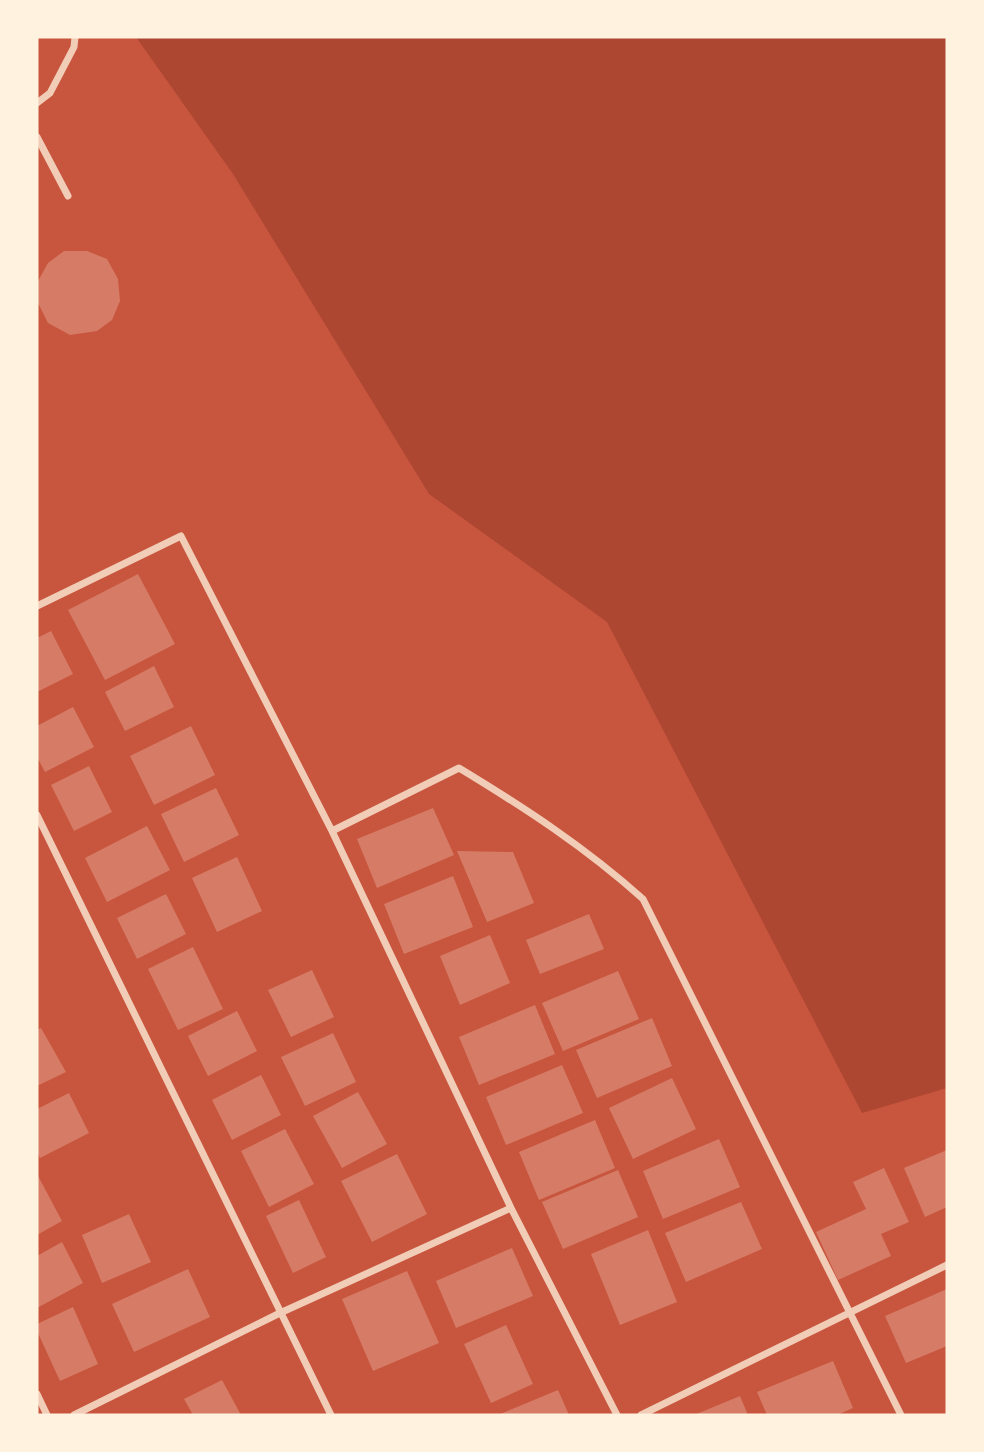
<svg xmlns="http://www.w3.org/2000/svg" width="984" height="1452" font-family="Montserrat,sans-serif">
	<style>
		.green { fill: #ae4732 }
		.building { fill: #d67c66 }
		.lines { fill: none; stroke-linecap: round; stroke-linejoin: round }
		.minor { stroke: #f1ccb7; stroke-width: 7 }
	</style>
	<rect width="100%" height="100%" fill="#c8553d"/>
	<path class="green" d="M 136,37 L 947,37 L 947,1088 L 862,1113 L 607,622 L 429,494 L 233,174 Z"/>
	<path class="building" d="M 64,251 L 87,251 L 107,259 L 118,279 L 120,301 L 112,320 L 97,331 L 70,335 L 48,323 L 38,303 L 38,281 L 48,263 Z
		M 138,574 L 175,644 L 105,680 L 68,610 Z
		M 51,631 L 73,674 L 37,692 L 37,638 Z
		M 154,666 L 174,707 L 125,731 L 105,692 Z
		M 73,707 L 94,747 L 45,772 L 37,757 L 37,726 Z
		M 191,726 L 215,775 L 154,805 L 130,756 Z
		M 89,766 L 112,812 L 74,831 L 51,785 Z
		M 216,788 L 239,835 L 184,862 L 161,814 Z
		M 433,808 L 454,855 L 377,888 L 357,839 Z
		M 147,826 L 170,870 L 107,902 L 85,858 Z
		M 457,851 L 513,852 L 534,903 L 487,922 Z
		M 237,857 L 262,911 L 217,932 L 192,878 Z
		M 453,876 L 473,927 L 404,954 L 384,904 Z
		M 166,894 L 186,934 L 137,959 L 117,918 Z
		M 589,914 L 604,949 L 540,974 L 526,940 Z
		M 490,935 L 510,983 L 460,1005 L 440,956 Z
		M 193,947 L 223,1009 L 178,1030 L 148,969 Z
		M 312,970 L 334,1017 L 291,1037 L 268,990 Z
		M 618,971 L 639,1019 L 563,1051 L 542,1003 Z
		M 535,1005 L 555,1054 L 479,1085 L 459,1037 Z
		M 237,1011 L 257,1051 L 208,1076 L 188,1036 Z
		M 652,1018 L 672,1066 L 597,1098 L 576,1050 Z
		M 41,1028 L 66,1072 L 37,1086 L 37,1030 Z
		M 333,1033 L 356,1082 L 305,1106 L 281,1057 Z
		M 562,1065 L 583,1113 L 506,1145 L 486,1097 Z
		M 261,1075 L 281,1115 L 232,1140 L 212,1100 Z
		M 672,1078 L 696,1129 L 633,1159 L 609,1108 Z
		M 358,1092 L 387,1144 L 342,1168 L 313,1116 Z
		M 69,1093 L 89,1133 L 40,1158 L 37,1152 L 37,1109 Z
		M 595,1120 L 615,1168 L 539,1200 L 519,1152 Z
		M 285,1129 L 314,1184 L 269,1207 L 241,1151 Z
		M 719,1139 L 740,1187 L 663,1219 L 643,1171 Z
		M 947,1150 L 947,1207 L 925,1217 L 904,1168 Z
		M 397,1154 L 427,1214 L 372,1242 L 341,1181 Z
		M 884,1168 L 909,1222 L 881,1234 L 891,1256 L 838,1280 L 816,1232 L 866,1209 L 853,1182 Z
		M 618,1170 L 638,1217 L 563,1249 L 542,1202 Z
		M 37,1174 L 62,1221 L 37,1235 Z
		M 299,1200 L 326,1257 L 293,1273 L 266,1216 Z
		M 741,1202 L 762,1249 L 686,1282 L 665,1233 Z
		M 129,1214 L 151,1262 L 102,1283 L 82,1235 Z
		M 648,1230 L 677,1302 L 620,1325 L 591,1254 Z
		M 62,1242 L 83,1283 L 37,1308 L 37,1256 Z
		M 512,1248 L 533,1296 L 456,1328 L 436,1281 Z
		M 188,1269 L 210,1317 L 134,1352 L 112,1304 Z
		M 407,1271 L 439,1343 L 373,1371 L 342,1299 Z
		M 947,1289 L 947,1346 L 906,1363 L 885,1316 Z
		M 73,1307 L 98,1364 L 60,1381 L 37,1331 L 37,1324 Z
		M 506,1325 L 533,1384 L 491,1403 L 464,1344 Z
		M 833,1361 L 853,1408 L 837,1415 L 767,1415 L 757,1392 Z
		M 222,1380 L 241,1415 L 193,1415 L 184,1399 Z
		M 558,1390 L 569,1415 L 498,1415 Z
		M 740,1396 L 748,1415 L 694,1415 Z"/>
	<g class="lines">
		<path class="minor" d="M 37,103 L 50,93 L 74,47 L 75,37
			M 37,137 L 68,196
			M 37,606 L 181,536 L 332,831 L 511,1208 L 617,1415
			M 37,815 L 331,1415
			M 332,831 L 459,768 C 525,808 585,847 643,899 L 901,1415
			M 37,1394 L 47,1415
			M 74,1415 L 280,1313 L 511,1208
			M 641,1415 L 947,1265"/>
	</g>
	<rect width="984" height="1452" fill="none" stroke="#fff3e0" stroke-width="77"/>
</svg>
